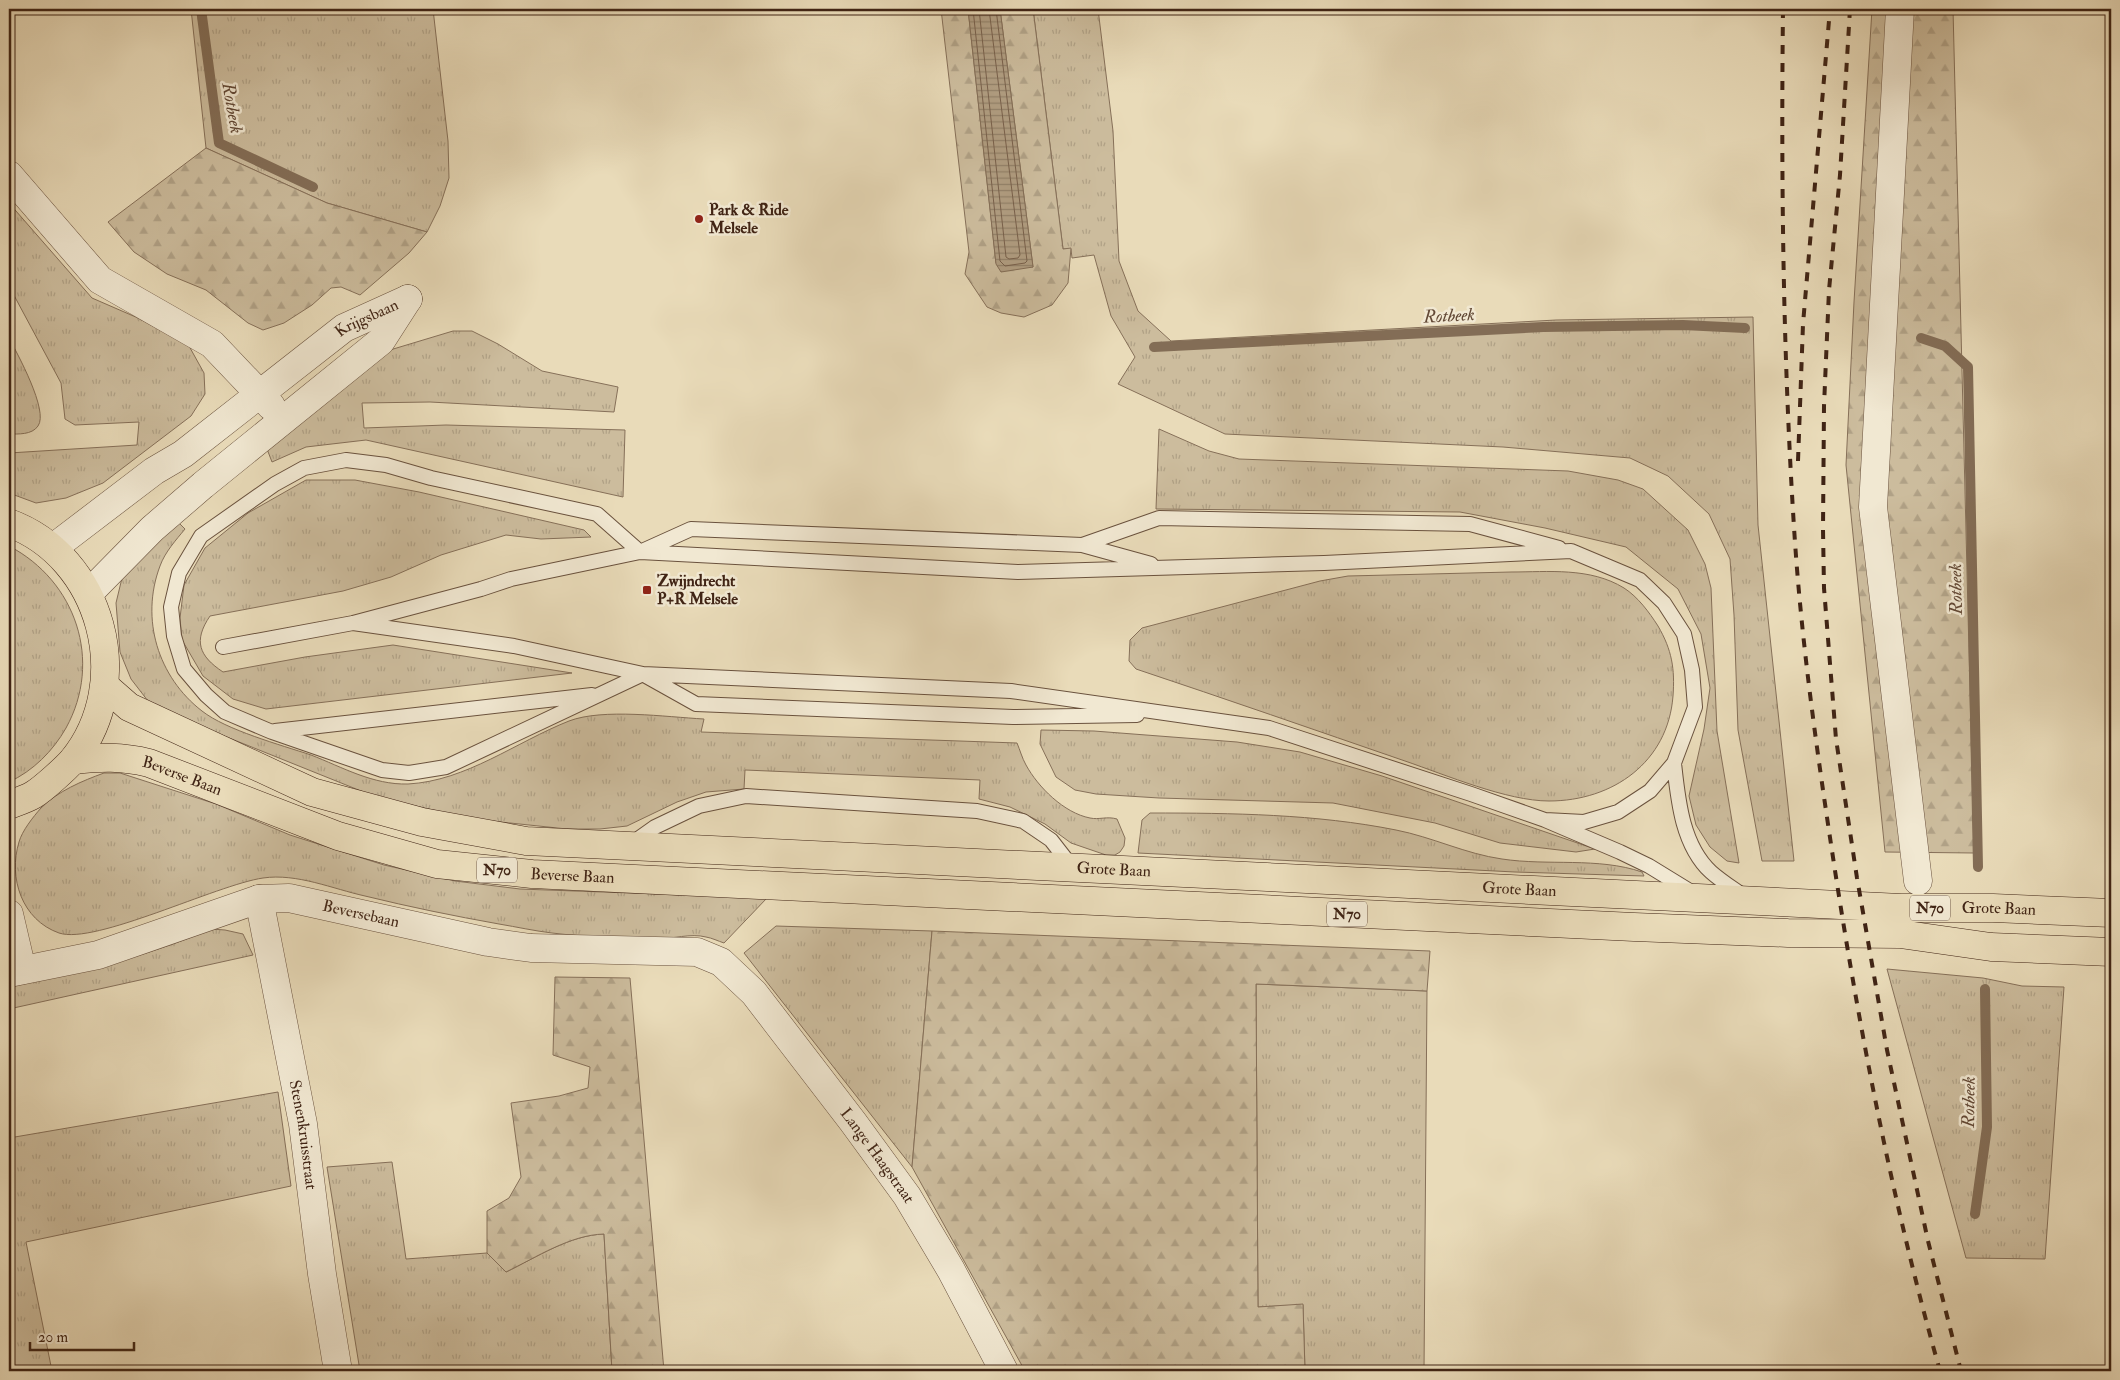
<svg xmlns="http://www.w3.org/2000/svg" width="2120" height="1380" font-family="'IM FELL Double Pica',serif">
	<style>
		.grass { fill: url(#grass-tufts); stroke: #867059 }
		.forest { fill: url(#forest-firs); stroke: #867059 }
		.water { fill: url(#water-rules); stroke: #836d56 }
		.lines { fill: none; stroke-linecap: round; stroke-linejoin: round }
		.shore { stroke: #78604b; stroke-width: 1 }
		.stream { stroke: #836d56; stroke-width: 10 }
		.lane-casing { stroke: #6a523e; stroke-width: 16 }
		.street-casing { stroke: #6a523e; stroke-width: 29 }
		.primary-casing { stroke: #402415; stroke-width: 29 }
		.lane { stroke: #f1e8d2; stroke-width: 14 }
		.street { stroke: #f1e8d2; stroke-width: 28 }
		.primary { stroke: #e9dbb9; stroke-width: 28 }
		.rail { stroke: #402415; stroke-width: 4; stroke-dasharray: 9 9; stroke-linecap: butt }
		.poi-dot { fill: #8f2418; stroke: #f1e8d2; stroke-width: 2 }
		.labels { text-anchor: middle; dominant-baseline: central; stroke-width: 5; stroke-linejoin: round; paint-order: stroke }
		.shield { fill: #f1e8d2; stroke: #755f4e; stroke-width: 1 }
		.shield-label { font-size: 15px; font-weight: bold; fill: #402415 }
		.poi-label { font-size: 16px; font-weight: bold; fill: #402415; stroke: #f1e8d2; text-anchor: start }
		.street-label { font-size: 16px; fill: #402415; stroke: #f1e8d2 }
		.water-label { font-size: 18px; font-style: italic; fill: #624835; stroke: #f1e8d2 }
	</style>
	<defs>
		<pattern id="grass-tufts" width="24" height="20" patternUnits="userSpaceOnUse" patternTransform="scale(1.25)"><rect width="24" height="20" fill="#ccbc9d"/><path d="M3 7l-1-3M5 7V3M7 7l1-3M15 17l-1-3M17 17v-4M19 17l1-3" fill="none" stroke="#b0a186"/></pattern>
		<pattern id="forest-firs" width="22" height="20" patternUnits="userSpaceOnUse" patternTransform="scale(1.25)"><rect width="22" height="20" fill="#ccbc9d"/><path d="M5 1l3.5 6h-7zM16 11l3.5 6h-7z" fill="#b0a186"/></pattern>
		<pattern id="water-rules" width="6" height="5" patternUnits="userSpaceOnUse" patternTransform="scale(1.25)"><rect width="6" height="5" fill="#b09d81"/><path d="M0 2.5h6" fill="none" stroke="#918068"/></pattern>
	</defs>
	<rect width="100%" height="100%" fill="#e9dbb9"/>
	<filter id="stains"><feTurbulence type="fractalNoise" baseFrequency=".004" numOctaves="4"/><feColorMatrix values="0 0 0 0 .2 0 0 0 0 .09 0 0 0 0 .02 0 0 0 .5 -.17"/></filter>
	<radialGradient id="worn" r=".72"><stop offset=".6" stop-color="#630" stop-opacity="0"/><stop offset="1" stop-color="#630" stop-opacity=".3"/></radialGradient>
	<path class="grass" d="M 191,9 L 433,9 L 448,141 L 449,178 L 440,206 L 427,232 L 327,203 L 206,148 Z
		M 1033,9 L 1098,9 L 1113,131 L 1119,261 L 1138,311 L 1171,341 L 1556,320 L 1753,317 L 1758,525 L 1794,861 L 1762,861 L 1738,730 L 1734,615 L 1730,559 L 1709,514 L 1668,476 L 1630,458 L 1503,447 L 1225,434 L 1118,384 L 1135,357 L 1111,316 L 1094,255 L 1072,258 L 1071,249 L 1063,249 Z
		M 9,203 L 92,298 L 138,318 L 189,346 L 204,373 L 205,394 L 191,416 L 103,483 L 66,498 L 36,503 L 9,493 L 9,453 L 137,445 L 139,422 L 75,425 L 65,419 L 61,383 L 9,286 Z
		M 453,331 L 472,331 L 498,344 L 542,371 L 618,387 L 614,412 L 430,402 L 362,403 L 364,428 L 446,425 L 625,430 L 623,497 L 366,440 L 306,447 L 272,462 L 267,449 L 380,353 Z
		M 9,338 C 17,353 49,411 38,426 C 32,435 18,434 9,434 Z
		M 1159,429 L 1209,451 L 1239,459 L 1568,471 L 1618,480 L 1643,489 L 1688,530 L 1705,564 L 1711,588 L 1717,731 L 1739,863 L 1727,861 L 1710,847 L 1696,825 L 1689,796 L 1704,729 L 1710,688 L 1701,634 L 1678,589 L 1626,547 L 1545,528 L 1460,512 L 1156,509 Z
		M 306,480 L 355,480 L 419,492 L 584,530 L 591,537 L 541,539 L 506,535 L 441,555 L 391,577 L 343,591 L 210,616 C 193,641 199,656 223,672 L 305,657 L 393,645 L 572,673 L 266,709 L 233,699 L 203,676 L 182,640 L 180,618 L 184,585 L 205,548 L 248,513 Z
		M 178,522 L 185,529 C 176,540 165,552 160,566 C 140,619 158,677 202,711 C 226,730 281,745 311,755 C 342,767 373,785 408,784 C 466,781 516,742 569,721 C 603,708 666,717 704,719 L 701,732 L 1017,743 C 1020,750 1022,758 1026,765 C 1038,787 1064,813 1090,818 C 1099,820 1107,816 1117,819 L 1125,838 L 1124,846 L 1120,852 L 1115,855 L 1106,855 L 1071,843 L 1045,824 L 1010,807 L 979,799 L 980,780 L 745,770 L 744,789 L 706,792 L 677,802 L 627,826 L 600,829 L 567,829 L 472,819 L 376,797 L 177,717 L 148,701 L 131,679 L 120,652 L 116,603 L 122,578 Z
		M 9,546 C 76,581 103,661 66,728 C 53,751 33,771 9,782 Z
		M 1511,572 C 1548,572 1590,567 1624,588 C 1638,597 1649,612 1658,626 C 1672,650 1675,669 1673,696 C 1668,762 1613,801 1549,801 C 1507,801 1446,775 1405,761 C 1315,730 1226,699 1136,669 L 1129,661 L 1130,640 L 1142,628 L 1320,581 L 1348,576 Z
		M 1041,730 L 1094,731 L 1237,742 L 1300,752 L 1382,776 L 1595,849 L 1576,852 L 1500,843 L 1435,823 L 1333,803 L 1159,798 L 1096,794 L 1075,790 L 1056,777 L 1040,744 Z
		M 104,773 L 120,773 L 216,804 L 290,835 L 384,865 L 455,881 L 520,889 L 767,898 L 724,943 C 718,941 712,938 706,937 C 691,933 672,939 657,939 C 623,939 586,937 552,933 C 535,931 517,927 499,924 C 454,916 410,907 365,896 C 333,889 297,873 263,878 C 216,885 95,945 59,933 C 22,920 8,878 19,842 C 22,831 33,817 41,808 C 58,791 82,781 104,773 Z
		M 1150,813 C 1232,813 1316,814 1396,830 C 1432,837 1466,854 1502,859 C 1548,866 1598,857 1642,872 L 1644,876 L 1515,872 L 1138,853 L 1142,820 Z
		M 776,926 L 932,931 L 912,1167 L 744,953 Z
		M 211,929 L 225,930 L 243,934 L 253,955 L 9,1009 L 9,987 C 80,972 143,958 211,929 Z
		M 1887,969 L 1983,978 L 2022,986 L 2064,987 L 2045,1259 L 1966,1258 Z
		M 1256,984 L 1427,991 L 1424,1371 L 1305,1371 L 1303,1305 L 1258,1307 Z
		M 278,1092 L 291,1186 L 26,1242 L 52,1371 L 9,1371 L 9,1138 Z
		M 392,1162 L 406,1259 L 487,1253 L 506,1272 C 537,1257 570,1235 604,1234 L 612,1371 L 360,1371 L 327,1167 Z"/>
	<path class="forest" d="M 941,9 L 968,9 L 996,263 L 1033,267 L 1000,9 L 1033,9 L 1063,249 L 1071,248 L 1068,283 L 1052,305 L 1024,317 L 1001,313 L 987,307 L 965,274 L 969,252 Z
		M 1872,9 L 1953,9 L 1974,853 L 1885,852 L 1846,465 L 1854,302 Z
		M 206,148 L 327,203 L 427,232 L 409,253 L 360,295 L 341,287 L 331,288 L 312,305 L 284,323 L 263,330 L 248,323 L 206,290 L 167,274 L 134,252 L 108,222 Z
		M 932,931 L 1430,951 L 1427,991 L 1256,984 L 1258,1307 L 1303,1304 L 1305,1371 L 1025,1371 L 912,1167 Z
		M 555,977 L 630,978 L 664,1371 L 612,1371 L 604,1234 C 570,1235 537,1257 506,1272 L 487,1253 L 487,1211 L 509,1198 L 521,1177 L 511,1103 L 559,1096 L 588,1088 L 590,1067 L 553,1055 Z"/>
	<path class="water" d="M 968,9 L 1000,9 L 1033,267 L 1001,272 L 996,264 Z"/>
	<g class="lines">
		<path class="shore" d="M 973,9 L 1000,261 L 1005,266 L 1025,263 L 1027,261 L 996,9
			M 979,9 L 1006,257 L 1009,259 L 1018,258 L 1020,255 L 989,9"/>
		<path class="stream" d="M 201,9 L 219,143 L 313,187
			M 1921,338 L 1945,346 L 1968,367 L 1978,867
			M 1154,347 L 1543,327 L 1683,325 L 1745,328
			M 1975,1214 L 1987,1127 L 1985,989"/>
		<defs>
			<path id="lane" d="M 1082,545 L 1159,518 L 1470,524 L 1559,548
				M 353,623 L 514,646 L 643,674 L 1011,691 L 1269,728 L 1471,794 L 1545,820 L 1620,852 L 1649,866 L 1693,893
				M 223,647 L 353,623 L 481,589 L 511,579 L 640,552 L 691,529 L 1082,545 L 1151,564
				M 643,674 L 446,767 L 409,773 L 382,770 L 272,732 L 225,712 L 206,695 L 184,669 L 174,636 L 171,607 L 179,573 L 201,536 L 275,484 L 304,468 L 346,460 L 386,465 L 431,478 L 597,514 L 640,552 L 1018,572 L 1324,563 L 1571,551 L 1640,580 L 1664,603 L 1684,634 L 1692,670 L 1695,707 L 1674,763 L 1650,791 L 1618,812 L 1584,822 L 1545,820
				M 646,676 L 696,704 L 1013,717 L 1137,715
				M 275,731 L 592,695
				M 1674,763 C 1678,800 1682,845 1711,872 C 1721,881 1734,889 1745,897
				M 631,844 L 655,827 L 699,806 L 746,796 L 977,811 L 1023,821 L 1051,840 L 1072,867"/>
			<g id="street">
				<path d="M 1900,9 L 1873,507 L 1918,881"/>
				<path d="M 9,175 L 100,280 L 212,344 L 271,406"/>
				<path id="s1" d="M 53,548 L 154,471 L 183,454 L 344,328 L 408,299"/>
				<path d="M 89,593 L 152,529 L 203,485 L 381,341 L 408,299"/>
				<path id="s2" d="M 259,899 L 303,1124 L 322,1274 L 338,1371"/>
				<path d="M 9,914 L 22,970"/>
				<path id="s3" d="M 9,973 L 98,955 L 259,899 L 289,898 L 488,942 L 531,948 L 697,952 L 721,962 L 754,993 L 853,1122 L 907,1196 L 951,1270 L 1004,1371"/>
			</g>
			<g id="primary">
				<path d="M 9,523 C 102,557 136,682 73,760 C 66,768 43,789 33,795 C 26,799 17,802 9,805"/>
				<path id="s4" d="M 105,686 L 129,707 L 312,792 L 422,822 L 526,841 L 1901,908 L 1993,908 L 2111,913"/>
				<path id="s5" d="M 73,760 C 101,757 121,756 149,763 L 338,836 L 437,864 L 532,874 L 1634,927 L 1788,933 L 1900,934 L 1991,947 L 2111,952"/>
			</g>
		</defs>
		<use href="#lane" class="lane-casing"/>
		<use href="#street" class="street-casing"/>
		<use href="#primary" class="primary-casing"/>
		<use href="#lane" class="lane"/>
		<use href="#street" class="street"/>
		<use href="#primary" class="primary"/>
		<path class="rail" d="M 1783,9 C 1781,182 1783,355 1794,527 C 1801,640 1817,752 1834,864 C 1860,1034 1893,1205 1940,1371
			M 1850,9 L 1840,175 L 1829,290 L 1824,406 L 1823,529 L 1824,588 L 1836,739 L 1857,878 L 1887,1050 L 1928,1241 L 1961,1371
			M 1798,461 L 1803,324 L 1830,9"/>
	</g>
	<g class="poi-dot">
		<circle cx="699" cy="219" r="5"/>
		<rect x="642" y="585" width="10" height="10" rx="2.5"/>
	</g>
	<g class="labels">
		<g class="shield">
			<rect x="477" y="857.5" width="40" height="25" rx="4"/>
			<rect x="1910" y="895.5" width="40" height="25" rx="4"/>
			<rect x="1327" y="901.5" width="40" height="25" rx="4"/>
		</g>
		<g class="shield-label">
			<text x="497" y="870">N70</text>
			<text x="1930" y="908">N70</text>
			<text x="1347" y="914">N70</text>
		</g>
		<g class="poi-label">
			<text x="709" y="210">Park &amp; Ride<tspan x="709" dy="18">Melsele</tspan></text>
			<text x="657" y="581">Zwijndrecht<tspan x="657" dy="18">P+R Melsele</tspan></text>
		</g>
		<g class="street-label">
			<text stroke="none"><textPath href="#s1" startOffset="390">Krijgsbaan</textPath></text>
			<text stroke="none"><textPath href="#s5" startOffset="112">Beverse Baan</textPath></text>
			<text stroke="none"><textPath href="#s4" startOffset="1042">Grote Baan</textPath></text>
			<text stroke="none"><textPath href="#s5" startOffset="518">Beverse Baan</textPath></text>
			<text stroke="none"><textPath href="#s4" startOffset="1448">Grote Baan</textPath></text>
			<text stroke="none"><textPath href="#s4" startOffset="1928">Grote Baan</textPath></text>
			<text stroke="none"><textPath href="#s3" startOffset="365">Beversebaan</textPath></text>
			<text stroke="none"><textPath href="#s2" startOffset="240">Stenenkruisstraat</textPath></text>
			<text stroke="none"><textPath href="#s3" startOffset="980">Lange Haagstraat</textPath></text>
		</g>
		<g class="water-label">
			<text transform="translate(232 108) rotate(80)">Rotbeek</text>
			<text transform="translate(1449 316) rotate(-3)">Rotbeek</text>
			<text transform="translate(1956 589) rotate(-91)">Rotbeek</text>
			<text transform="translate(1969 1102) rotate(-89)">Rotbeek</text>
		</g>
	</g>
	<rect width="2120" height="1380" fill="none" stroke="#e9dbb9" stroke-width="30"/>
	<rect x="10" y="10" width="2100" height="1360" fill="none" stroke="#402415" stroke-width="2.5"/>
	<rect x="15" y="15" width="2090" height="1350" fill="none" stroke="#402415"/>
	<path d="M30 1342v8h104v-8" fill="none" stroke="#402415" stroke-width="2.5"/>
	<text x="38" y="1342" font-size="15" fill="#402415" stroke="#f1e8d2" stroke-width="4" paint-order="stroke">20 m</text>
	<rect width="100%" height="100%" filter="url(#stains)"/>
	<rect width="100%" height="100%" fill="url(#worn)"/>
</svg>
